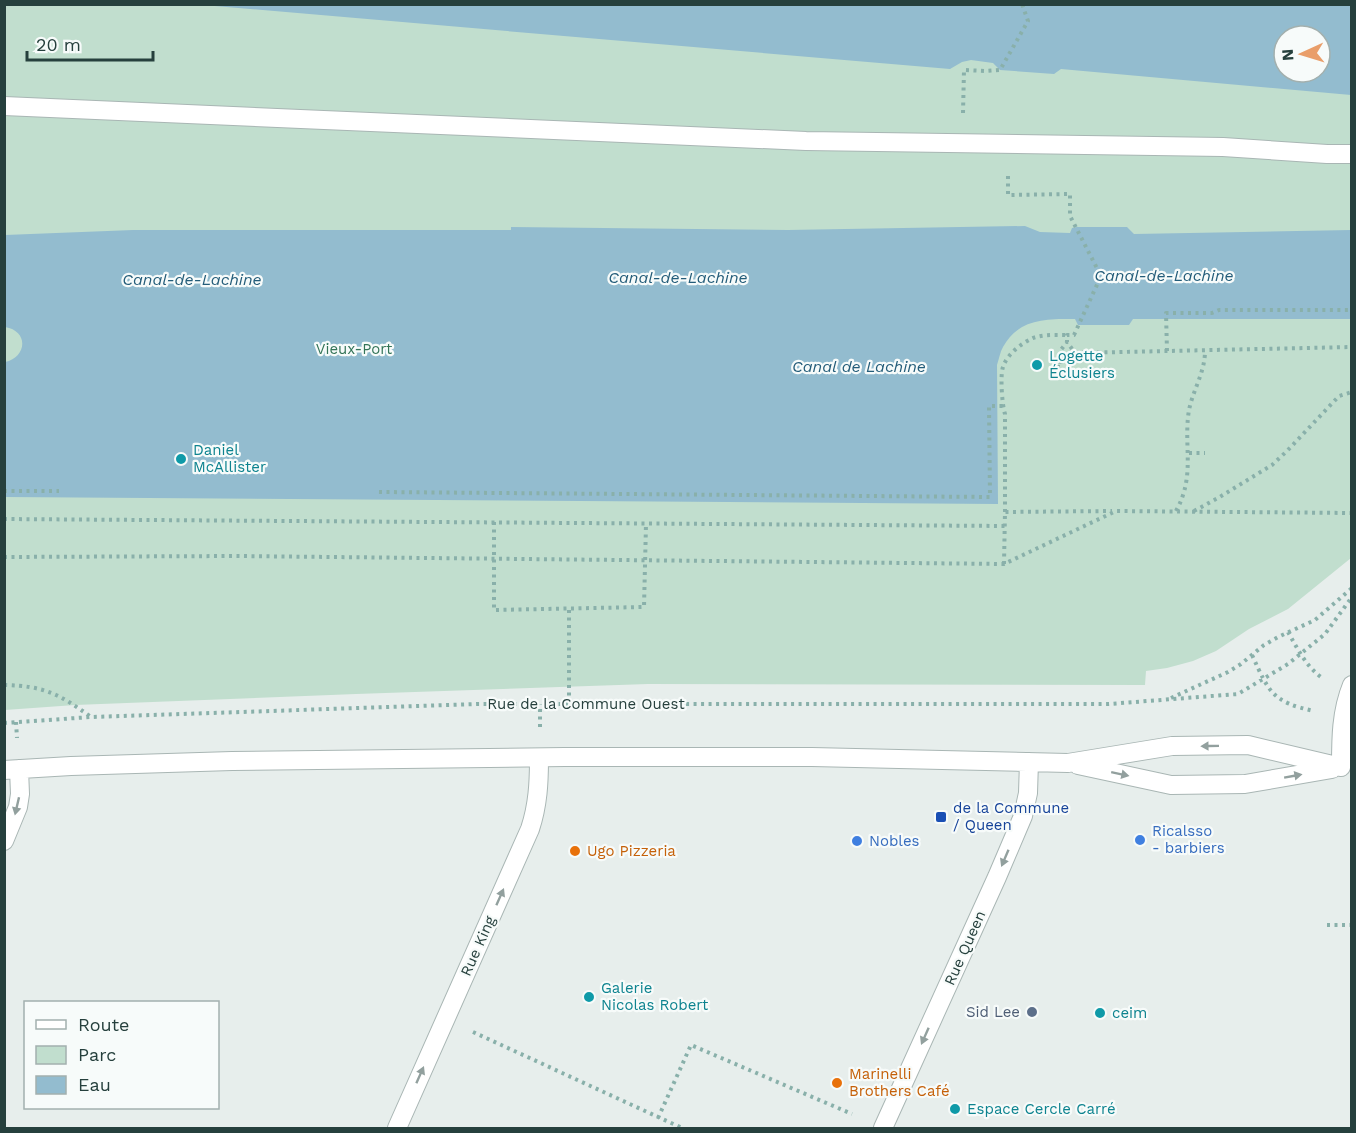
<svg xmlns="http://www.w3.org/2000/svg" width="1356" height="1133" font-family="'Work Sans',sans-serif">
	<style>
		.green { fill: #c1dece; fill-rule: evenodd }
		.water { fill: #93bccf; fill-rule: evenodd }
		.lines { fill: none; stroke-linecap: round; stroke-linejoin: round }
		.minor-casing { stroke: #a9b6b4; stroke-width: 20 }
		.path { stroke: #89b0aa; stroke-width: 4; stroke-dasharray: 3 4.5; stroke-linecap: butt }
		.minor { stroke: #fff; stroke-width: 18 }
		.oneway { fill: #92a09e }
		.culture-dot { fill: #0f9aa8; stroke: #f7fbfa; stroke-width: 2 }
		.transit-dot { fill: #1a4fb4; stroke: #f7fbfa; stroke-width: 2 }
		.shop-dot { fill: #3f7fe0; stroke: #f7fbfa; stroke-width: 2 }
		.food-dot { fill: #e8710a; stroke: #f7fbfa; stroke-width: 2 }
		.service-dot { fill: #5c6f8a; stroke: #f7fbfa; stroke-width: 2 }
		.labels { text-anchor: middle; dominant-baseline: central; stroke-width: 4.5; stroke-linejoin: round; paint-order: stroke }
		.park-label { font-size: 15px; fill: #337457; stroke: #f7fbfa }
		.culture-label { font-size: 15px; fill: #0d838f; stroke: #f7fbfa; text-anchor: start }
		.street-label { font-size: 15px; fill: #26403d; stroke: #f7fbfa }
		.transit-label { font-size: 15px; fill: #164399; stroke: #f7fbfa; text-anchor: start }
		.shop-label { font-size: 15px; fill: #366cbe; stroke: #f7fbfa; text-anchor: start }
		.food-label { font-size: 15px; fill: #c56008; stroke: #f7fbfa; text-anchor: start }
		.service-label { font-size: 15px; fill: #4e5e75; stroke: #f7fbfa; text-anchor: end }
		.water-label { font-size: 16px; font-style: italic; fill: #235c79; stroke: #f7fbfa }
	</style>
	<rect width="100%" height="100%" fill="#e7eeec"/>
	<path class="green" d="M 5,5 L 1351,5 L 1351,558 L 1288,609 L 1249,629 L 1216,651 L 1193,661 L 1167,668 L 1146,671 L 1145,685 L 648,684 L 356,694 L 75,705 L 5,710 ZM 1284,36 L 1320,36 L 1320,72 L 1284,72 Z"/>
	<path class="water" d="M 203,5 L 1351,5 L 1351,95 L 1061,69 L 1054,74 L 1000,70 L 993,63 L 971,60 L 962,62 L 950,69 ZM 1284,36 L 1320,36 L 1320,72 L 1284,72 Z
		M 1025,226 L 1040,232 L 1070,233 L 1072,228 L 1077,227 L 1127,227 L 1134,234 L 1351,230 L 1351,319 L 1133,319 L 1129,325 L 1078,325 L 1075,319 C 1047,319 1019,318 1003,347 C 1000,352 999,359 997,365 L 998,504 L 5,497 L 5,362 C 27,357 29,331 5,327 L 5,235 L 133,230 L 511,230 L 511,227 L 788,230 Z"/>
	<g class="lines">
		<defs>
			<path id="minor" d="M 4,106 L 806,141 L 1223,147 L 1327,154 L 1352,154
				M 1078,765 L 1171,785 L 1245,784 L 1332,769
				M 1341,767 C 1341,739 1341,712 1352,685
				M 4,770 L 71,766 L 232,761 L 565,757 L 812,757 L 1068,763 L 1172,746 L 1248,745 L 1341,767
				M 4,841 L 18,807 L 20,794 L 19,769
				M 397,1128 L 530,829 C 538,805 539,782 539,758
				M 883,1128 L 997,877 L 1023,816 L 1028,793 L 1029,762"/>
		</defs>
		<use href="#minor" class="minor-casing"/>
		<path class="path" d="M 963,113 L 964,70 L 986,71 L 1000,70 L 1028,21 L 1022,4
			M 1008,176 L 1008,195 L 1070,194 L 1070,216 L 1101,276 L 1074,335 L 1067,335 L 1067,342 L 1075,353 L 1352,347
			M 1167,351 L 1166,313 L 1212,313 L 1219,310 L 1352,310
			M 1057,367 L 1061,367 L 1060,351 L 1067,342
			M 1189,453 L 1205,453
			M 4,491 L 59,491
			M 379,492 L 990,497 L 989,406 L 1003,406
			M 1176,511 C 1196,475 1183,446 1189,410 C 1193,390 1205,372 1205,351
			M 1194,511 L 1218,498 L 1272,465 L 1287,451 L 1339,396 L 1352,392
			M 1005,512 L 1005,414 C 1002,405 1000,375 1003,367 C 1007,354 1022,343 1033,338 C 1044,334 1056,335 1067,335
			M 4,519 L 1005,526
			M 494,522 L 494,610 L 644,607 L 646,524
			M 4,557 L 236,556 L 1004,564 L 1116,511 L 1352,513
			M 1004,564 L 1005,512 L 1112,511
			M 1288,632 C 1297,648 1306,666 1321,677
			M 1252,655 C 1269,692 1272,702 1314,711
			M 4,685 C 45,686 59,694 91,717
			M 1171,698 L 1228,672 L 1241,664 L 1264,645 L 1278,637 L 1315,620 L 1352,588
			M 569,703 L 569,608
			M 16,722 L 17,738
			M 4,723 L 91,717 L 479,704 L 1109,704 L 1238,694 L 1288,664 L 1325,634 L 1352,597
			M 540,727 L 540,704
			M 1327,925 L 1352,925
			M 473,1032 L 682,1128
			M 658,1118 L 691,1045 L 852,1114"/>
		<use href="#minor" class="minor"/>
	</g>
	<defs><path id="oneway-solid" d="M-6-.8H1V-3.2L6.5 0L1 3.2V.8H-6Z" transform="scale(1.5)"/></defs>
	<g class="oneway">
		<use href="#oneway-solid" transform="translate(1210 746) rotate(179)"/>
		<use href="#oneway-solid" transform="translate(1120 774) rotate(12)"/>
		<use href="#oneway-solid" transform="translate(1293 776) rotate(-10)"/>
		<use href="#oneway-solid" transform="translate(17 806) rotate(103)"/>
		<use href="#oneway-solid" transform="translate(1005 858) rotate(113)"/>
		<use href="#oneway-solid" transform="translate(500 897) rotate(-66)"/>
		<use href="#oneway-solid" transform="translate(925 1036) rotate(114)"/>
		<use href="#oneway-solid" transform="translate(420 1075) rotate(-66)"/>
	</g>
	<g class="culture-dot">
		<circle cx="1037" cy="365" r="6"/>
		<circle cx="181" cy="459" r="6"/>
		<circle cx="589" cy="997" r="6"/>
		<circle cx="1100" cy="1013" r="6"/>
		<circle cx="955" cy="1109" r="6"/>
	</g>
	<rect class="transit-dot" x="935" y="811" width="12" height="12" rx="3"/>
	<g class="shop-dot">
		<circle cx="1140" cy="840" r="6"/>
		<circle cx="857" cy="841" r="6"/>
	</g>
	<g class="food-dot">
		<circle cx="575" cy="851" r="6"/>
		<circle cx="837" cy="1083" r="6"/>
	</g>
	<circle class="service-dot" cx="1032" cy="1012" r="6"/>
	<g class="labels">
		<g class="park-label">
			<text x="354" y="349">Vieux-Port</text>
		</g>
		<g class="culture-label">
			<text x="1049" y="356">Logette<tspan x="1049" dy="17">Éclusiers</tspan></text>
			<text x="193" y="450">Daniel<tspan x="193" dy="17">McAllister</tspan></text>
			<text x="601" y="988">Galerie<tspan x="601" dy="17">Nicolas Robert</tspan></text>
			<text x="1112" y="1013">ceim</text>
			<text x="967" y="1109">Espace Cercle Carré</text>
		</g>
		<g class="street-label">
			<text x="586" y="704">Rue de la Commune Ouest</text>
			<text transform="translate(478 946) rotate(-66)">Rue King</text>
			<text transform="translate(965 948) rotate(-66)">Rue Queen</text>
		</g>
		<g class="transit-label">
			<text x="953" y="808">de la Commune<tspan x="953" dy="17">/ Queen</tspan></text>
		</g>
		<g class="shop-label">
			<text x="1152" y="831">Ricalsso<tspan x="1152" dy="17">- barbiers</tspan></text>
			<text x="869" y="841">Nobles</text>
		</g>
		<g class="food-label">
			<text x="587" y="851">Ugo Pizzeria</text>
			<text x="849" y="1074">Marinelli<tspan x="849" dy="17">Brothers Café</tspan></text>
		</g>
		<g class="service-label">
			<text x="1020" y="1012">Sid Lee</text>
		</g>
		<g class="water-label">
			<text x="1164" y="275">Canal-de-Lachine</text>
			<text x="678" y="277">Canal-de-Lachine</text>
			<text x="192" y="279">Canal-de-Lachine</text>
			<text x="859" y="366">Canal de Lachine</text>
		</g>
	</g>
	<rect width="1356" height="1133" fill="none" stroke="#26403d" stroke-width="12"/>
	<rect x="24" y="1001" width="195" height="108" fill="#f7fbfa" stroke="#a3b0ae" stroke-width="1.5"/>
	<rect x="36" y="1020" width="30" height="9" fill="#ffffff" stroke="#a3b0ae" stroke-width="1.5"/>
	<text x="78" y="1031" font-size="18" fill="#26403d">Route</text>
	<rect x="36" y="1046" width="30" height="18" fill="#c1dece" stroke="#a3b0ae" stroke-width="1.5"/>
	<text x="78" y="1061" font-size="18" fill="#26403d">Parc</text>
	<rect x="36" y="1076" width="30" height="18" fill="#93bccf" stroke="#a3b0ae" stroke-width="1.5"/>
	<text x="78" y="1091" font-size="18" fill="#26403d">Eau</text>
	<g transform="translate(1302 54) rotate(266)"><circle r="28" fill="#f7fbfa" stroke="#a3b0ae" stroke-width="1.5"/>
	<path d="M0-4.5L10 22L0 15L-10 22Z" fill="#e99e6a"/>
	<text y="-9" font-size="16" font-weight="bold" text-anchor="middle" fill="#26403d">N</text>
	</g>
	<path d="M27 51v9h126v-9" fill="none" stroke="#26403d" stroke-width="3"/>
	<text x="36" y="51" font-size="18" fill="#26403d" stroke="#f7fbfa" stroke-width="4.5" paint-order="stroke">20 m</text>
</svg>
